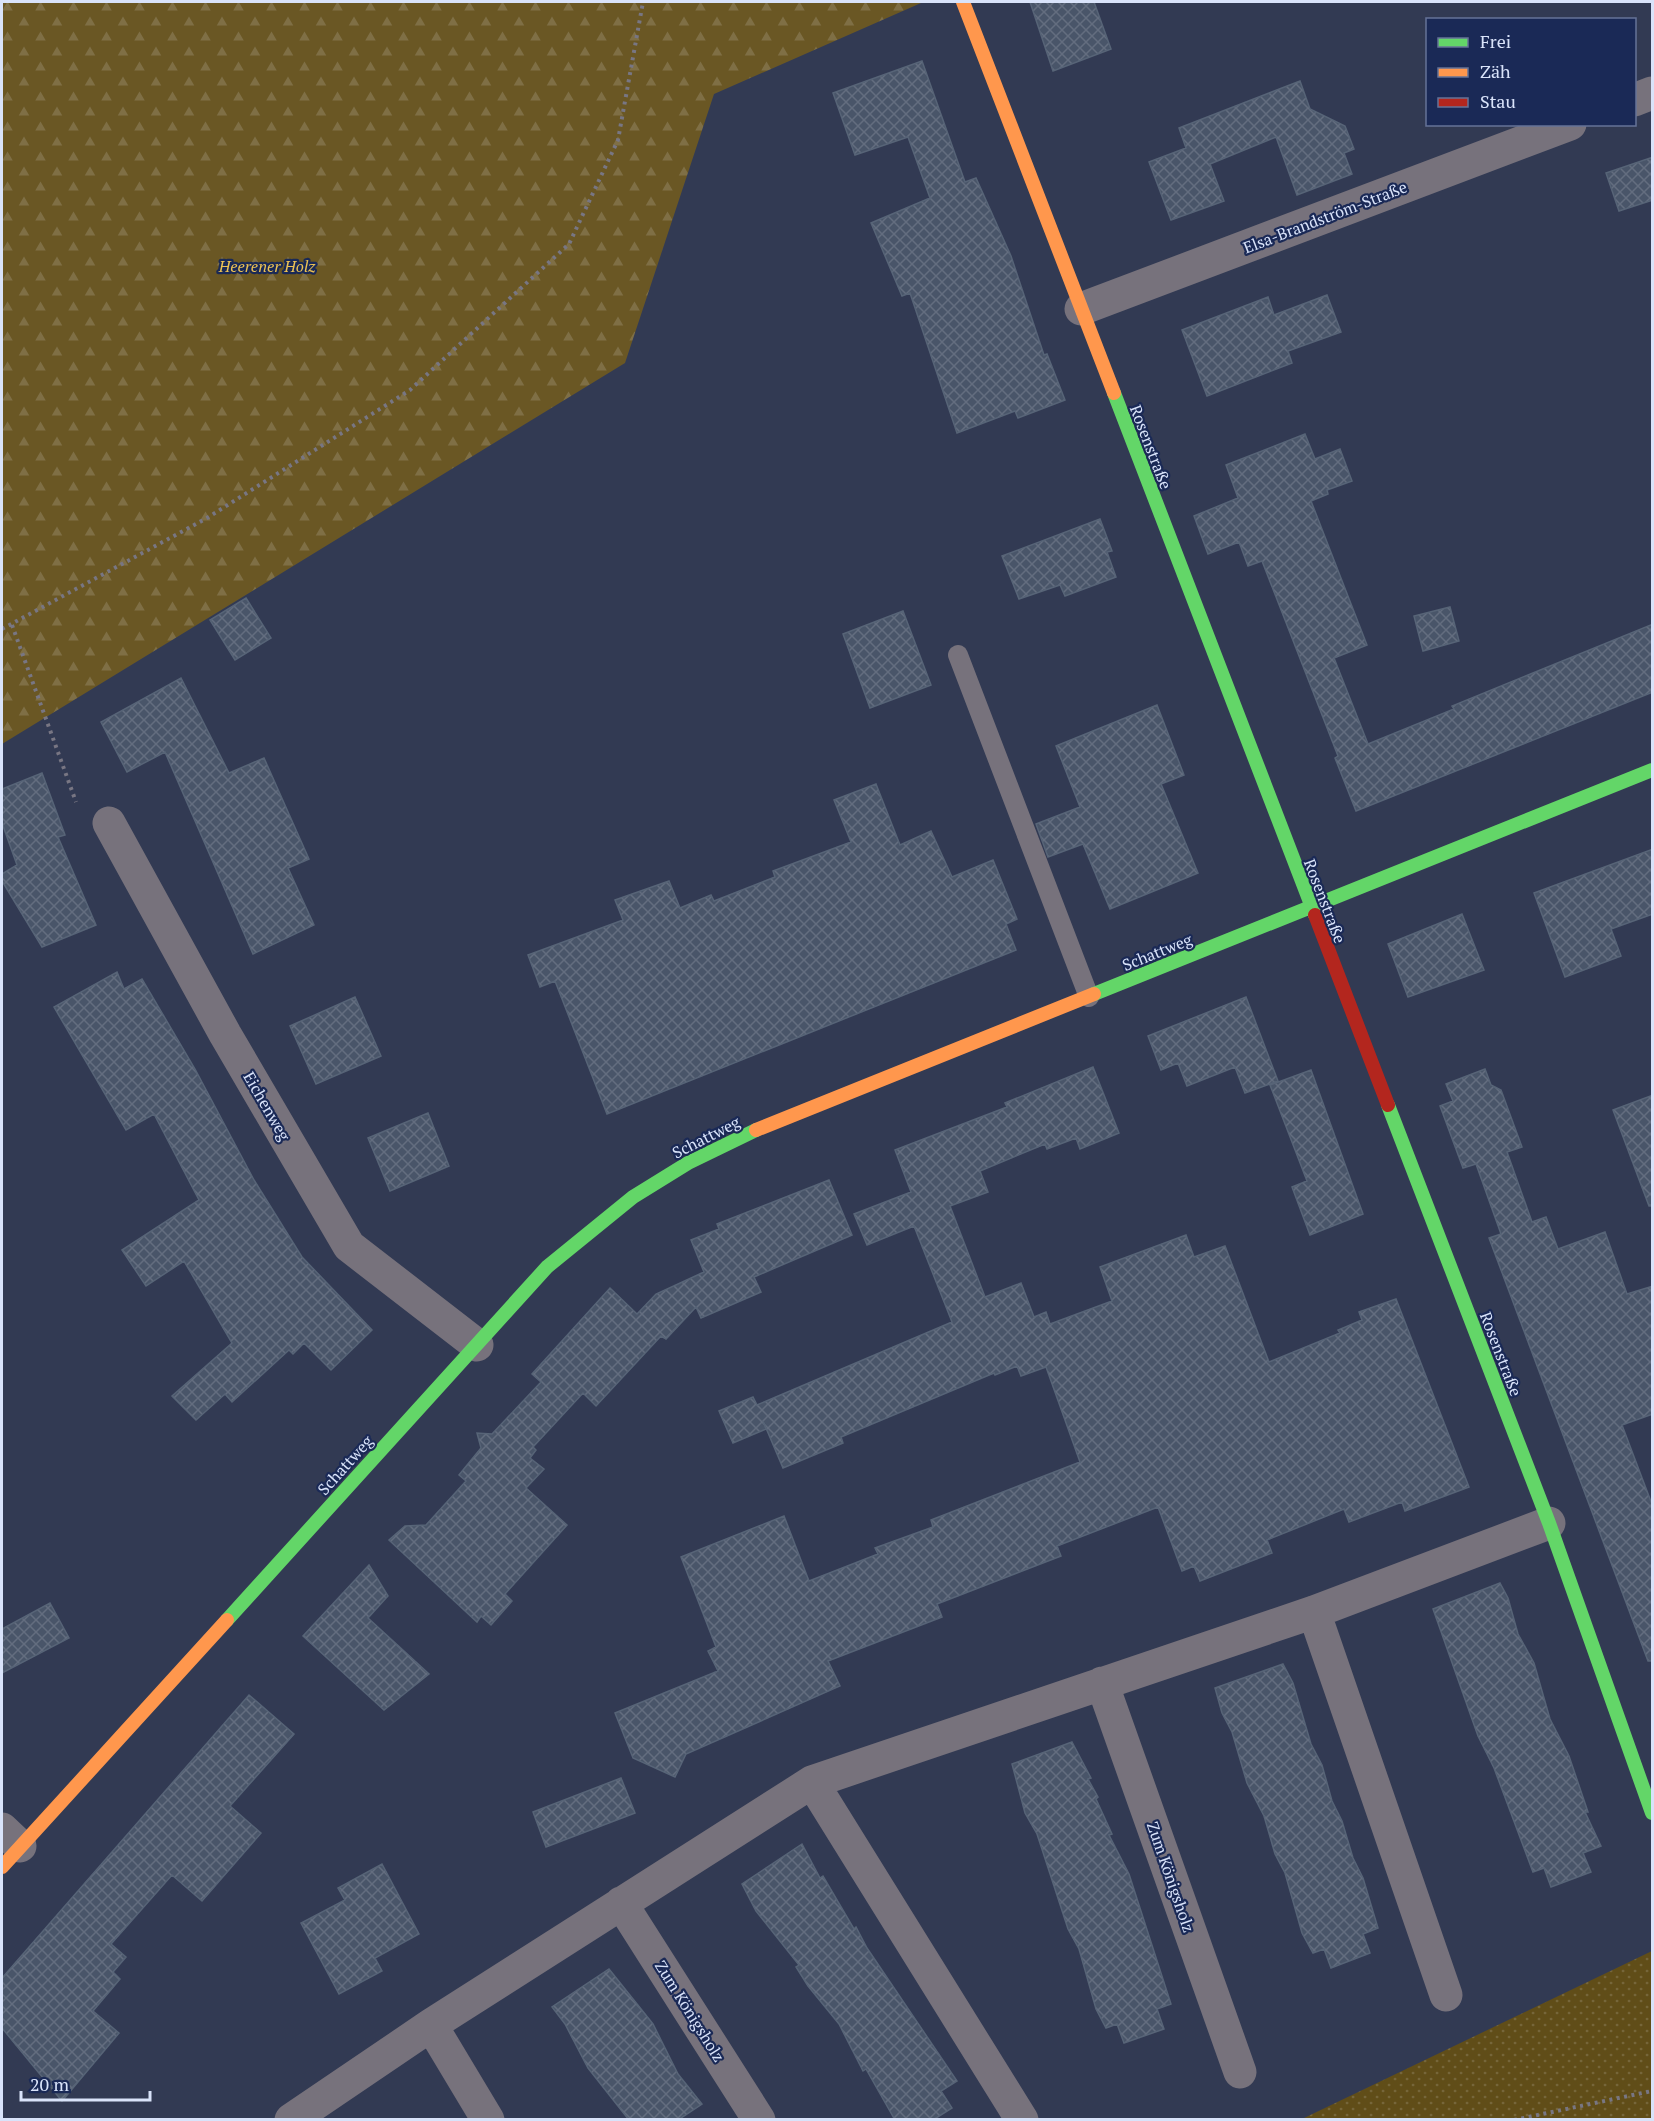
<svg xmlns="http://www.w3.org/2000/svg" width="1654" height="2121" font-family="'PT Serif',serif">
	<style>
		.green { fill: url(#green-dots) }
		.forest { fill: url(#forest-firs) }
		.building { fill: url(#building-cross-hatch); stroke: #576477; stroke-width: 1.5 }
		.lines { fill: none; stroke-linecap: round; stroke-linejoin: round }
		.path { stroke: #787683; stroke-width: 4; stroke-dasharray: 3 4.5; stroke-linecap: butt }
		.lane { stroke: #77727c; stroke-width: 20 }
		.street { stroke: #77727c; stroke-width: 33 }
		.fast { stroke: #63d668; stroke-width: 14 }
		.slow { stroke: #ff974d; stroke-width: 14 }
		.jam { stroke: #b3261e; stroke-width: 14 }
		.labels { text-anchor: middle; dominant-baseline: central; stroke-width: 4.5; stroke-linejoin: round; paint-order: stroke }
		.street-label { font-size: 16px; fill: #d9e3fa; stroke: #1a2956 }
		.park-label { font-size: 16px; font-style: italic; fill: #edc254; stroke: #1a2956 }
	</style>
	<defs>
		<pattern id="green-dots" width="8" height="8" patternUnits="userSpaceOnUse" patternTransform="scale(1.5)"><rect width="8" height="8" fill="#604d18"/><path d="M2 2h.1M6 6h.1" fill="none" stroke="#76663a" stroke-width="1.8" stroke-linecap="round"/></pattern>
		<pattern id="forest-firs" width="22" height="20" patternUnits="userSpaceOnUse" patternTransform="scale(1.5)"><rect width="22" height="20" fill="#6a5724"/><path d="M5 1l3.5 6h-7zM16 11l3.5 6h-7z" fill="#7f6f45"/></pattern>
		<pattern id="building-cross-hatch" width="8" height="8" patternUnits="userSpaceOnUse" patternTransform="scale(1.5)"><rect width="8" height="8" fill="#495569"/><path d="M0 0l8 8M0 8l8-8" fill="none" stroke="#636d7f"/></pattern>
	</defs>
	<rect width="100%" height="100%" fill="#323a53"/>
	<path class="green" d="M 1652,1951 L 1652,2119 L 1302,2119 Z"/>
	<path class="forest" d="M 2,2 L 921,2 L 921,3 L 714,94 L 625,363 L 2,744 Z"/>
	<path class="building" d="M 1030,2 L 1094,2 L 1111,49 L 1053,71 Z
		M 922,61 L 965,182 L 976,178 L 1011,256 L 1044,355 L 1047,354 L 1065,400 L 1018,418 L 1015,411 L 957,433 L 910,293 L 902,296 L 871,223 L 930,198 L 908,137 L 855,155 L 833,93 Z
		M 1300,81 L 1310,109 L 1345,126 L 1354,149 L 1344,153 L 1352,174 L 1297,195 L 1276,137 L 1210,164 L 1224,201 L 1171,220 L 1149,162 L 1186,148 L 1179,128 Z
		M 1653,157 L 1653,200 L 1619,211 L 1606,173 Z
		M 1327,295 L 1341,332 L 1288,351 L 1292,363 L 1207,396 L 1182,330 L 1268,297 L 1274,315 Z
		M 1305,434 L 1315,459 L 1340,449 L 1352,481 L 1327,490 L 1328,494 L 1311,501 L 1367,645 L 1334,658 L 1368,744 L 1454,709 L 1452,706 L 1653,624 L 1653,692 L 1356,811 L 1335,758 L 1338,756 L 1262,561 L 1248,566 L 1239,542 L 1208,554 L 1194,516 L 1238,498 L 1226,465 Z
		M 1100,519 L 1112,551 L 1107,552 L 1116,577 L 1065,596 L 1060,585 L 1019,599 L 1002,556 Z
		M 246,598 L 271,638 L 235,660 L 210,620 Z
		M 1450,607 L 1459,641 L 1423,651 L 1414,616 Z
		M 903,611 L 931,685 L 870,708 L 843,634 Z
		M 181,678 L 229,773 L 264,758 L 309,859 L 288,868 L 314,925 L 253,954 L 165,752 L 127,772 L 101,722 Z
		M 1157,705 L 1184,775 L 1161,784 L 1198,873 L 1110,909 L 1083,844 L 1048,857 L 1036,824 L 1080,807 L 1056,746 Z
		M 42,773 L 65,835 L 58,837 L 96,925 L 42,947 L 2,881 L 2,874 L 17,865 L 2,823 L 2,789 Z
		M 876,784 L 900,845 L 931,831 L 952,877 L 993,860 L 1017,919 L 1006,924 L 1016,950 L 607,1114 L 555,981 L 540,987 L 528,955 L 623,920 L 615,900 L 669,881 L 680,908 L 711,895 L 714,901 L 775,877 L 773,871 L 851,842 L 834,800 Z
		M 1653,849 L 1653,914 L 1611,929 L 1621,956 L 1565,977 L 1534,893 Z
		M 1462,914 L 1484,970 L 1408,997 L 1388,944 Z
		M 117,972 L 124,989 L 142,979 L 195,1069 L 254,1180 L 302,1257 L 372,1330 L 331,1370 L 304,1343 L 293,1354 L 289,1350 L 232,1402 L 225,1394 L 196,1420 L 172,1396 L 232,1343 L 184,1261 L 146,1286 L 122,1250 L 199,1200 L 154,1114 L 126,1130 L 54,1007 Z
		M 355,997 L 381,1056 L 316,1084 L 290,1026 Z
		M 1246,997 L 1278,1081 L 1245,1093 L 1235,1067 L 1187,1086 L 1178,1063 L 1161,1070 L 1148,1036 Z
		M 1093,1067 L 1119,1133 L 1080,1149 L 1076,1138 L 1047,1149 L 1045,1144 L 980,1171 L 988,1192 L 950,1206 L 985,1297 L 1021,1283 L 1034,1317 L 1046,1312 L 1050,1324 L 1112,1301 L 1100,1267 L 1186,1235 L 1194,1257 L 1225,1246 L 1269,1362 L 1340,1333 L 1338,1330 L 1362,1320 L 1359,1312 L 1396,1299 L 1469,1487 L 1405,1511 L 1402,1502 L 1349,1522 L 1344,1509 L 1267,1540 L 1272,1553 L 1200,1581 L 1194,1566 L 1182,1571 L 1158,1507 L 1057,1546 L 1061,1556 L 937,1604 L 942,1617 L 828,1661 L 840,1686 L 686,1754 L 675,1777 L 633,1758 L 615,1713 L 718,1671 L 708,1651 L 716,1647 L 681,1557 L 784,1516 L 809,1581 L 878,1554 L 875,1548 L 933,1527 L 931,1520 L 1080,1462 L 1046,1367 L 1021,1376 L 1017,1366 L 995,1375 L 994,1373 L 841,1437 L 843,1443 L 783,1468 L 763,1421 L 766,1429 L 733,1443 L 719,1411 L 753,1397 L 757,1405 L 952,1322 L 914,1226 L 867,1245 L 854,1214 L 911,1192 L 895,1150 L 1007,1107 L 1005,1103 Z
		M 1485,1069 L 1491,1085 L 1501,1090 L 1522,1147 L 1507,1152 L 1532,1222 L 1546,1217 L 1558,1249 L 1605,1232 L 1627,1294 L 1653,1286 L 1653,1414 L 1622,1425 L 1653,1507 L 1653,1661 L 1648,1661 L 1489,1238 L 1501,1234 L 1476,1164 L 1463,1168 L 1440,1106 L 1453,1101 L 1446,1084 Z
		M 1311,1070 L 1363,1214 L 1310,1235 L 1292,1187 L 1307,1181 L 1270,1085 Z
		M 1653,1095 L 1653,1206 L 1649,1206 L 1613,1110 Z
		M 428,1113 L 449,1166 L 390,1191 L 368,1138 Z
		M 829,1180 L 852,1235 L 754,1277 L 761,1292 L 701,1318 L 696,1307 L 666,1339 L 661,1336 L 596,1406 L 583,1393 L 533,1447 L 536,1450 L 530,1458 L 544,1469 L 526,1488 L 567,1525 L 505,1594 L 512,1601 L 491,1625 L 481,1616 L 477,1622 L 389,1540 L 405,1526 L 426,1525 L 466,1481 L 459,1475 L 481,1448 L 477,1433 L 492,1434 L 541,1382 L 532,1374 L 610,1288 L 637,1314 L 656,1294 L 704,1272 L 691,1240 L 719,1229 L 717,1224 Z
		M 369,1565 L 388,1596 L 368,1618 L 429,1674 L 384,1710 L 303,1636 Z
		M 1500,1583 L 1508,1598 L 1518,1634 L 1534,1663 L 1550,1719 L 1569,1756 L 1588,1812 L 1585,1812 L 1601,1846 L 1583,1853 L 1591,1872 L 1551,1887 L 1544,1868 L 1533,1872 L 1494,1768 L 1478,1736 L 1433,1609 Z
		M 50,1603 L 69,1638 L 2,1673 L 2,1629 Z
		M 1283,1664 L 1293,1683 L 1311,1744 L 1322,1765 L 1332,1801 L 1342,1821 L 1353,1858 L 1363,1878 L 1378,1928 L 1363,1934 L 1370,1953 L 1331,1968 L 1324,1949 L 1313,1953 L 1302,1933 L 1285,1873 L 1275,1854 L 1264,1816 L 1247,1783 L 1232,1732 L 1222,1713 L 1215,1688 Z
		M 249,1695 L 294,1734 L 230,1806 L 261,1833 L 202,1901 L 172,1875 L 111,1944 L 126,1957 L 113,1972 L 120,1979 L 93,2011 L 119,2033 L 62,2101 L 2,2028 L 2,1978 Z
		M 1072,1742 L 1091,1778 L 1088,1779 L 1098,1797 L 1096,1799 L 1112,1834 L 1109,1835 L 1129,1874 L 1171,2004 L 1157,2009 L 1164,2029 L 1124,2043 L 1117,2024 L 1106,2028 L 1096,2009 L 1079,1949 L 1068,1929 L 1037,1834 L 1025,1813 L 1012,1764 Z
		M 621,1778 L 635,1813 L 546,1847 L 533,1812 Z
		M 802,1844 L 820,1878 L 823,1876 L 854,1929 L 856,1927 L 867,1948 L 957,2081 L 941,2091 L 952,2108 L 933,2120 L 895,2120 L 866,2069 L 863,2071 L 839,2024 L 808,1986 L 796,1967 L 799,1965 L 756,1911 L 742,1884 Z
		M 382,1864 L 419,1934 L 375,1958 L 382,1971 L 339,1994 L 301,1923 L 345,1900 L 338,1888 Z
		M 609,1969 L 653,2024 L 678,2074 L 702,2104 L 678,2120 L 629,2120 L 588,2068 L 565,2024 L 552,2007 Z"/>
	<g class="lines">
		<path class="path" d="M 12,625 L 76,802
			M 2,629 L 207,518 L 410,390 L 569,244 L 618,140 L 643,2
			M 1514,2120 L 1652,2091"/>
		<path class="lane" d="M 958,655 L 1089,997"/>
		<path class="street" d="M 1634,100 L 1652,93
			M 1081,309 L 1570,124
			M 109,823 L 225,1034 L 349,1246 L 477,1345
			M 1314,1612 L 1446,1995
			M 1102,1683 L 1240,2072
			M 812,1782 L 1022,2120
			M 2,1829 L 20,1846
			M 621,1903 L 759,2120
			M 431,2025 L 488,2120
			M 291,2120 L 431,2025 L 812,1782 L 1314,1612 L 1549,1523"/>
		<path class="fast" d="M 1114,393 L 1315,915
			M 1094,994 L 1652,770
			M 1388,1105 L 1549,1523 L 1652,1813
			M 227,1620 L 547,1267 L 633,1197 L 688,1163 L 756,1130"/>
		<path class="slow" d="M 963,2 L 1114,393
			M 756,1130 L 1094,994
			M 2,1867 L 227,1620"/>
		<path class="jam" d="M 1315,915 L 1388,1105"/>
	</g>
	<g class="labels">
		<g class="street-label">
			<text transform="translate(1325 217) rotate(-21)">Elsa-Brandström-Straße</text>
			<text transform="translate(1151 447) rotate(69)">Rosenstraße</text>
			<text transform="translate(1325 901) rotate(69)">Rosenstraße</text>
			<text transform="translate(1157 952) rotate(-22)">Schattweg</text>
			<text transform="translate(267 1106) rotate(60)">Eichenweg</text>
			<text transform="translate(706 1137) rotate(-27)">Schattweg</text>
			<text transform="translate(1501 1354) rotate(69)">Rosenstraße</text>
			<text transform="translate(345 1465) rotate(-48)">Schattweg</text>
			<text transform="translate(1171 1877) rotate(71)">Zum Königsholz</text>
			<text transform="translate(690 2011) rotate(58)">Zum Königsholz</text>
		</g>
		<g class="park-label">
			<text x="267" y="266">Heerener Holz</text>
		</g>
	</g>
	<rect width="1654" height="2121" fill="none" stroke="#d9e3fa" stroke-width="6"/>
	<rect x="1426" y="18" width="210" height="108" fill="#1a2956" stroke="#667398" stroke-width="1.5"/>
	<rect x="1438" y="38" width="30" height="9" fill="#63d668" stroke="#667398" stroke-width="1.5"/>
	<text x="1480" y="48" font-size="18" fill="#d9e3fa">Frei</text>
	<rect x="1438" y="68" width="30" height="9" fill="#ff974d" stroke="#667398" stroke-width="1.5"/>
	<text x="1480" y="78" font-size="18" fill="#d9e3fa">Zäh</text>
	<rect x="1438" y="98" width="30" height="9" fill="#b3261e" stroke="#667398" stroke-width="1.5"/>
	<text x="1480" y="108" font-size="18" fill="#d9e3fa">Stau</text>
	<path d="M21 2091v9h129v-9" fill="none" stroke="#d9e3fa" stroke-width="3"/>
	<text x="30" y="2091" font-size="18" fill="#d9e3fa" stroke="#1a2956" stroke-width="4.5" paint-order="stroke">20 m</text>
</svg>
